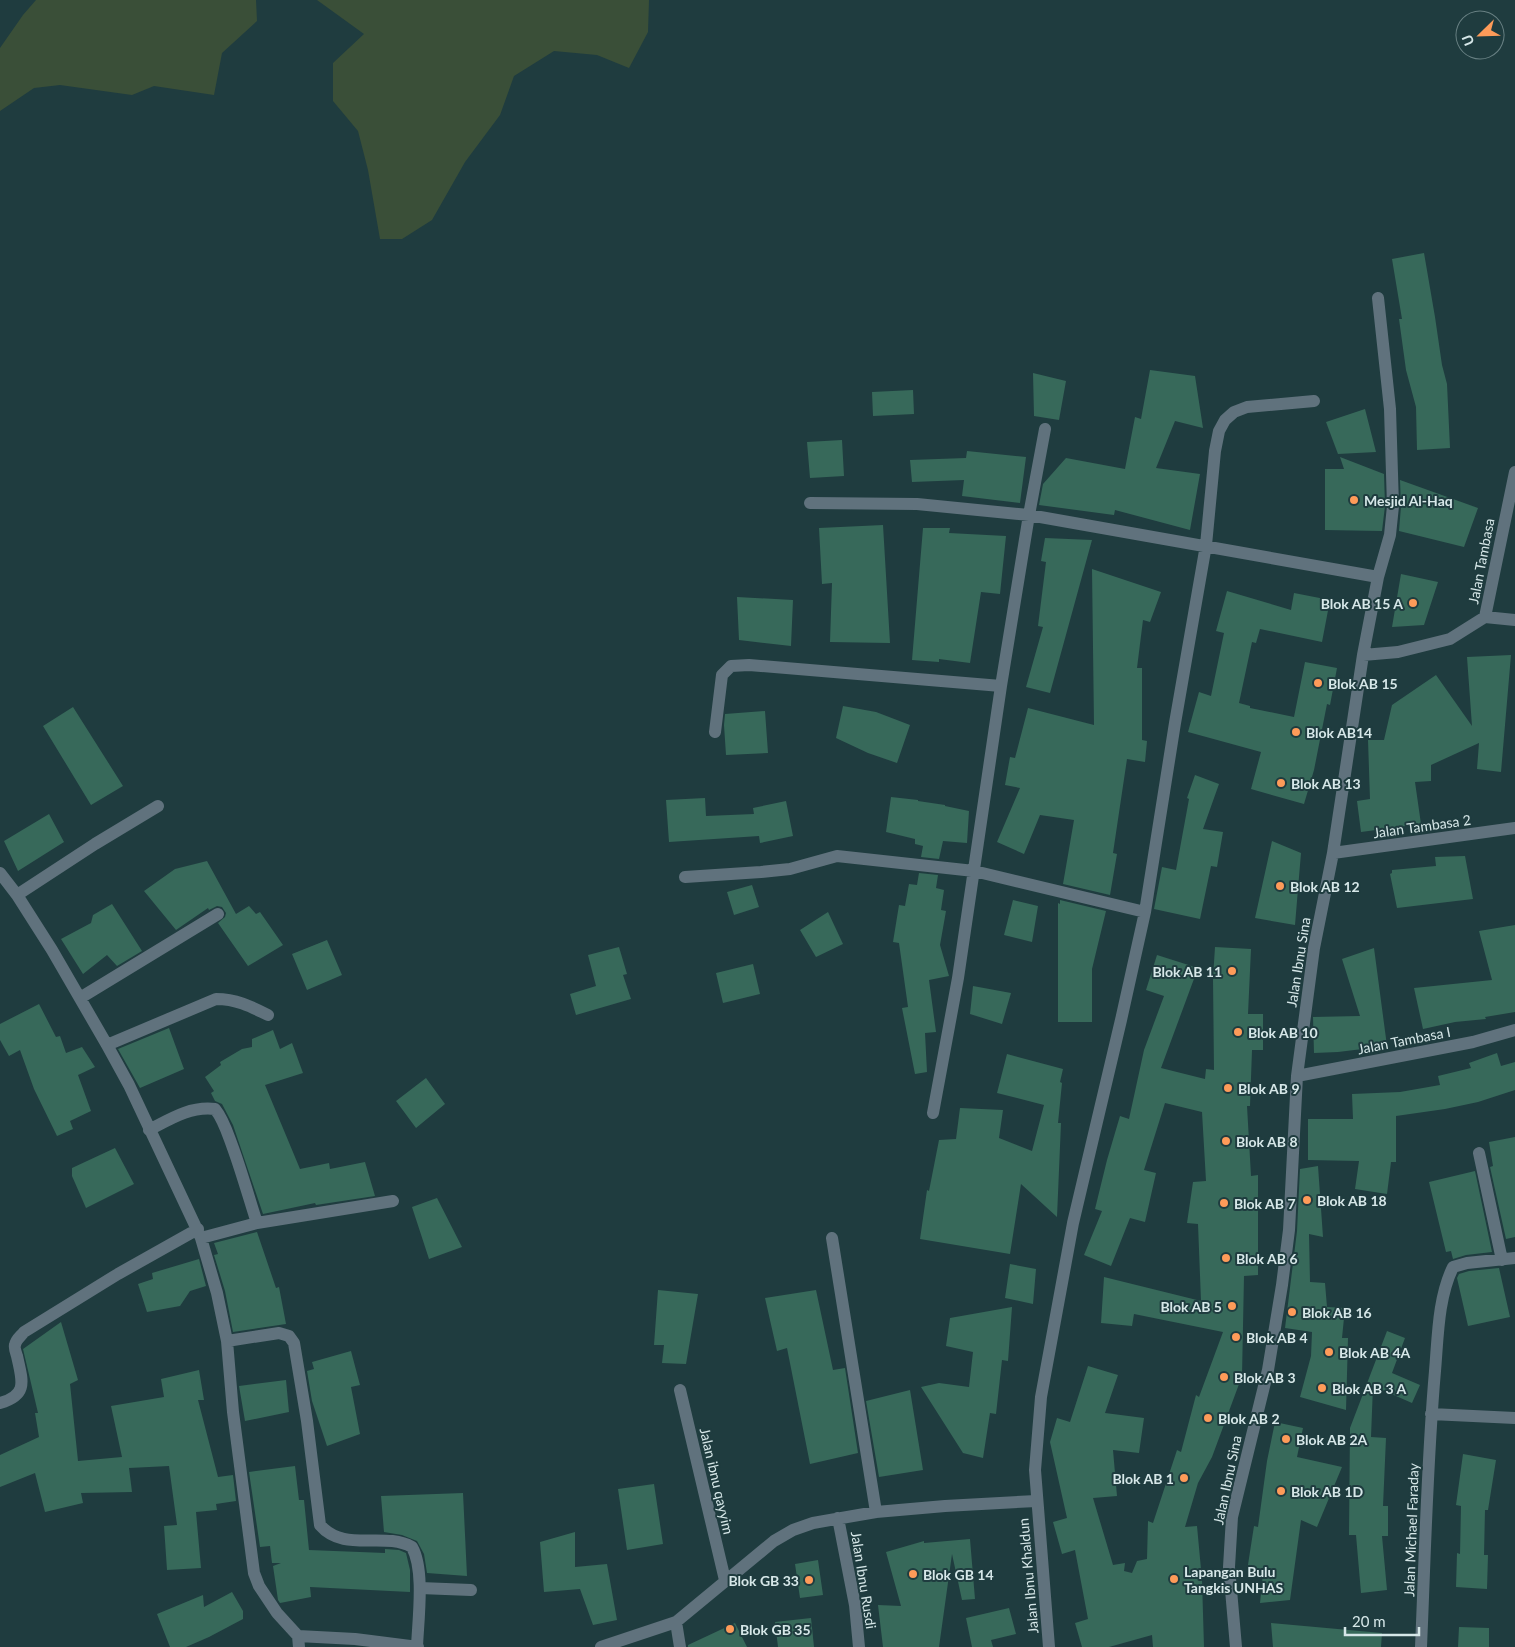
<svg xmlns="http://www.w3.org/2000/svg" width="1515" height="1647" font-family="Lato,sans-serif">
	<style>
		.green { fill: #3a4f38 }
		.building { fill: #37695a }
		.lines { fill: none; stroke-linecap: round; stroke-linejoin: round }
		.minor { stroke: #60727d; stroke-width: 12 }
		.poi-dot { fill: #fe9b59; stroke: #1f3c3f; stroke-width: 2 }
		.labels { text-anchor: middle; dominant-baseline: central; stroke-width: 4; stroke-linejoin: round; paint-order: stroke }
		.poi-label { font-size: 14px; font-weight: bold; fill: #d6e7e8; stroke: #1f3c3f; text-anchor: start }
		.street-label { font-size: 14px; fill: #d6e7e8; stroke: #1f3c3f }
	</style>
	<rect width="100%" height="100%" fill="#1f3c3f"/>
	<path class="green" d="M 36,0 L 256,0 L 257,21 L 222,53 L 214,95 L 154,86 L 132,95 L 60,85 L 34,88 L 0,111 L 0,48 L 23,15 Z
		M 317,0 L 649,0 L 648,32 L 629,68 L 597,55 L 554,51 L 514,76 L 500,115 L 465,162 L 432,220 L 402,239 L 380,239 L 368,170 L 358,131 L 333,101 L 333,63 L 364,34 Z"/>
	<path class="building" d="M 1424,253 L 1435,317 L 1442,365 L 1447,384 L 1450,448 L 1417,450 L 1416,407 L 1406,370 L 1399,319 L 1402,319 L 1392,259 Z
		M 1150,370 L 1195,376 L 1203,428 L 1175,421 L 1156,468 L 1200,474 L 1190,530 L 1115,510 L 1114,515 L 1039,505 L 1043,484 L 1066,458 L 1125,469 L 1135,417 L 1141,419 Z
		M 1033,373 L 1066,381 L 1059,420 L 1034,416 Z
		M 913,390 L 914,414 L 873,416 L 872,392 Z
		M 1365,409 L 1376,452 L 1338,454 L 1326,422 Z
		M 842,440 L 844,476 L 810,478 L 807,442 Z
		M 967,451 L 1026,457 L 1020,503 L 962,496 L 964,480 L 912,482 L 910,460 L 966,458 Z
		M 1340,457 L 1384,474 L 1385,506 L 1382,531 L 1325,530 L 1325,469 L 1344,469 Z
		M 1400,480 L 1478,508 L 1464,547 L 1399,531 L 1401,506 Z
		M 883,525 L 890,643 L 830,642 L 832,583 L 822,584 L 819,528 Z
		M 923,528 L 950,528 L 949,533 L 1006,536 L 1000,594 L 981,592 L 970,663 L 939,659 L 939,662 L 912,660 Z
		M 1045,538 L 1092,540 L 1050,693 L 1026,687 L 1043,627 L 1038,626 L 1046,562 L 1041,561 Z
		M 1092,569 L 1161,592 L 1150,622 L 1143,620 L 1137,668 L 1142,668 L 1142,740 L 1147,741 L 1145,762 L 1127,759 L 1113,853 L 1117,854 L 1110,895 L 1063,884 L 1074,820 L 1040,815 L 1024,854 L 997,842 L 1020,788 L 1005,785 L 1010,757 L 1015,758 L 1028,708 L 1094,725 Z
		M 1401,574 L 1438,582 L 1424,625 L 1392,627 Z
		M 1227,591 L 1291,610 L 1294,593 L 1330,600 L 1322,642 L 1260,629 L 1256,643 L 1252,642 L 1239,703 L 1250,706 L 1250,708 L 1294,717 L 1305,662 L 1337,668 L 1330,705 L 1327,704 L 1314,770 L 1304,804 L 1251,789 L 1261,752 L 1188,732 L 1199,692 L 1211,696 L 1224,633 L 1216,631 Z
		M 737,597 L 793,600 L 791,646 L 739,640 Z
		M 1511,655 L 1501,772 L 1477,769 L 1479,743 L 1431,765 L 1431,781 L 1415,782 L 1421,824 L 1361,832 L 1357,801 L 1370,799 L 1368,740 L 1384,740 L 1392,705 L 1436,675 L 1472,726 L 1467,657 Z
		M 843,706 L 876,712 L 910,725 L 897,763 L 868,753 L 836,738 Z
		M 73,707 L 123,786 L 91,805 L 43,726 Z
		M 765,711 L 768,753 L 726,755 L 724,725 L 725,714 Z
		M 1195,775 L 1219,784 L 1203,829 L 1223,832 L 1217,867 L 1211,866 L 1200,919 L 1154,909 L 1162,867 L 1176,870 L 1189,799 L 1187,798 Z
		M 891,797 L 918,800 L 918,801 L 945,805 L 945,806 L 969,811 L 967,843 L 943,841 L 939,859 L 921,857 L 923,846 L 915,844 L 915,839 L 886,832 Z
		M 705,798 L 706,816 L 754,814 L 753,808 L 786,801 L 793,836 L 760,843 L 759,836 L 669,842 L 666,800 Z
		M 49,814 L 64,842 L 18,871 L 4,841 Z
		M 1272,841 L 1301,853 L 1295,925 L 1255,918 Z
		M 1465,856 L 1473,899 L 1397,908 L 1390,874 L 1392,873 L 1392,870 L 1436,866 L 1435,857 Z
		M 207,861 L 236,914 L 249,906 L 256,914 L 260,912 L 283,945 L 248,966 L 218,923 L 225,917 L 226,913 L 222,907 L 217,906 L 209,910 L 208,908 L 176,930 L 144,891 L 175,869 Z
		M 919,873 L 938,875 L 936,888 L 944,890 L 941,910 L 946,911 L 940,945 L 949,976 L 929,980 L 936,1032 L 925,1033 L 927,1072 L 915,1074 L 902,1008 L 908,1007 L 899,943 L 893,942 L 899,905 L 905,906 L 909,884 L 917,885 Z
		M 752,885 L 759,907 L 734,915 L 727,892 Z
		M 1013,900 L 1038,906 L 1032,942 L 1004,935 Z
		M 1060,900 L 1106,911 L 1092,969 L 1092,1022 L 1058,1022 L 1058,903 L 1060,904 Z
		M 112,904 L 142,951 L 117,966 L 107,955 L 83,974 L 61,939 L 91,923 L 93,915 Z
		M 828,912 L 843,944 L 816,957 L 800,930 Z
		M 1515,925 L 1515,1012 L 1485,1017 L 1486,1019 L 1455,1022 L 1423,1029 L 1414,988 L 1492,980 L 1479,931 Z
		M 327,940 L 342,975 L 307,990 L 292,954 Z
		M 619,947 L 627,974 L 623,975 L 631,999 L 576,1015 L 570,994 L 596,986 L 588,955 Z
		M 1215,947 L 1251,949 L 1248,1014 L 1263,1014 L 1263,1050 L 1252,1050 L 1250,1106 L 1247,1106 L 1251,1176 L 1258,1175 L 1258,1275 L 1244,1276 L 1242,1376 L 1212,1457 L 1198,1483 L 1185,1527 L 1197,1526 L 1202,1580 L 1204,1647 L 1153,1647 L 1152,1635 L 1109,1647 L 1082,1647 L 1075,1623 L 1088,1619 L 1075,1550 L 1062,1554 L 1053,1522 L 1067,1518 L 1050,1442 L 1057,1418 L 1070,1422 L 1088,1366 L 1118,1375 L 1105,1413 L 1144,1418 L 1139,1453 L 1113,1450 L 1117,1496 L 1093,1498 L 1113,1565 L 1125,1563 L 1124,1571 L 1132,1573 L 1137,1561 L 1147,1559 L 1148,1521 L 1153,1523 L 1177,1450 L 1181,1452 L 1196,1395 L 1199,1397 L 1223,1332 L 1134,1314 L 1132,1326 L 1101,1323 L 1104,1277 L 1201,1301 L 1198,1224 L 1187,1223 L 1193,1182 L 1206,1181 L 1202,1112 L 1165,1103 L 1144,1170 L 1156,1173 L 1145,1222 L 1130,1218 L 1111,1266 L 1084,1255 L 1102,1211 L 1095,1209 L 1107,1160 L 1120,1116 L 1129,1119 L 1144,1050 L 1164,996 L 1146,990 L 1157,955 L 1198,968 L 1161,1068 L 1205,1079 L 1206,1069 L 1214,1070 L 1213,978 Z
		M 1374,948 L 1387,1046 L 1338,1052 L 1314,1053 L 1313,1017 L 1360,1016 L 1342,959 Z
		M 753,964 L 760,994 L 723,1003 L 716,973 Z
		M 973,986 L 1011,993 L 1002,1024 L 970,1014 Z
		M 39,1004 L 56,1037 L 60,1036 L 66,1053 L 82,1047 L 95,1067 L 78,1075 L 91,1111 L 70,1121 L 73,1129 L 57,1136 L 34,1089 L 20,1050 L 9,1056 L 0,1040 L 0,1024 Z
		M 169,1028 L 184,1069 L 140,1088 L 118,1049 Z
		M 273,1030 L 280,1049 L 292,1043 L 303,1073 L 265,1085 L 300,1169 L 329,1163 L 330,1169 L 365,1162 L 375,1196 L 316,1205 L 315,1203 L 263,1214 L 233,1125 L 222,1104 L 215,1101 L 211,1093 L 214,1091 L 205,1077 L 221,1065 L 220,1062 L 242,1049 L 252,1047 L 252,1039 Z
		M 1497,1053 L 1501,1066 L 1515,1062 L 1515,1090 L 1478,1102 L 1445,1109 L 1396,1116 L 1396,1162 L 1391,1162 L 1387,1194 L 1355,1189 L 1359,1161 L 1308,1160 L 1308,1119 L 1353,1119 L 1352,1094 L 1400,1092 L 1440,1085 L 1438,1076 L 1471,1068 L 1469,1063 Z
		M 1007,1054 L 1063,1069 L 1060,1082 L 1062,1083 L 1058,1123 L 1061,1123 L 1057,1217 L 1021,1184 L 1010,1254 L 920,1239 L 927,1190 L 929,1191 L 939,1140 L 956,1139 L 960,1108 L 1003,1110 L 999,1138 L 1032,1151 L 1044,1105 L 997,1093 Z
		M 426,1078 L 445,1104 L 416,1128 L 396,1101 Z
		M 1515,1137 L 1515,1237 L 1506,1239 L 1490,1167 L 1493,1166 L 1489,1142 Z
		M 115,1148 L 134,1184 L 86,1208 L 72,1176 L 72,1168 Z
		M 1318,1166 L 1323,1237 L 1309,1234 L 1310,1282 L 1325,1283 L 1327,1307 L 1345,1308 L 1342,1338 L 1348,1338 L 1346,1410 L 1300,1397 L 1311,1356 L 1312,1332 L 1285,1328 L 1297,1231 L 1300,1169 Z
		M 1475,1171 L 1492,1252 L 1466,1255 L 1453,1259 L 1451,1251 L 1446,1252 L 1429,1182 Z
		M 437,1198 L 462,1247 L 429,1259 L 412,1207 Z
		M 257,1232 L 276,1288 L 279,1287 L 286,1324 L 233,1332 L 225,1291 L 214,1255 L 218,1254 L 214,1243 Z
		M 199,1259 L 206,1286 L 190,1291 L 180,1306 L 147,1312 L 138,1284 L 153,1279 L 152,1273 Z
		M 1010,1264 L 1036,1269 L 1033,1304 L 1005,1298 Z
		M 1499,1268 L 1510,1317 L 1468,1326 L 1457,1278 L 1459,1274 L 1469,1271 Z
		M 658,1290 L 698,1294 L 686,1364 L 662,1363 L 664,1345 L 654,1345 Z
		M 816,1290 L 833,1370 L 845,1368 L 858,1453 L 810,1464 L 787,1348 L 777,1351 L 765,1298 Z
		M 1012,1307 L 1008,1361 L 1002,1360 L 996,1414 L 990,1413 L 983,1458 L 963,1453 L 921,1387 L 939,1383 L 969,1387 L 973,1352 L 946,1346 L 950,1318 Z
		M 61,1322 L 78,1380 L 70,1384 L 78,1461 L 122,1457 L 111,1406 L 164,1397 L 161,1379 L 199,1370 L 204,1400 L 198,1400 L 218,1477 L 233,1475 L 236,1501 L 216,1504 L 217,1510 L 196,1512 L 201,1568 L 167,1570 L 164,1526 L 177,1525 L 169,1466 L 129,1468 L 132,1492 L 81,1493 L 83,1503 L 45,1512 L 35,1473 L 0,1487 L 0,1455 L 39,1437 L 35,1413 L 38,1413 L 23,1349 Z
		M 1387,1331 L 1405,1338 L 1392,1373 L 1420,1385 L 1412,1403 L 1373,1386 L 1371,1437 L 1386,1438 L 1383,1506 L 1388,1506 L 1388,1536 L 1382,1536 L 1387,1590 L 1361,1593 L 1356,1535 L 1349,1535 L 1350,1428 Z
		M 351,1351 L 360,1385 L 351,1387 L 360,1434 L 327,1446 L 312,1401 L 307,1371 L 314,1369 L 312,1362 Z
		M 286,1380 L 289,1412 L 245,1421 L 239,1386 Z
		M 910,1390 L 923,1470 L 879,1477 L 866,1401 Z
		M 1275,1422 L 1303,1428 L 1297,1457 L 1342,1467 L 1317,1527 L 1301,1520 L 1290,1600 L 1260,1603 L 1263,1573 L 1247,1571 L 1254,1526 L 1258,1527 L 1267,1461 Z
		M 1463,1454 L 1496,1460 L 1488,1510 L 1485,1510 L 1484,1555 L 1488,1555 L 1487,1589 L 1456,1587 L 1457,1553 L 1460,1554 L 1461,1506 L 1456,1505 Z
		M 295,1466 L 299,1500 L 304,1500 L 309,1550 L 385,1553 L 385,1549 L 399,1550 L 406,1553 L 410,1570 L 410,1592 L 310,1587 L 311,1597 L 280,1603 L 278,1600 L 273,1566 L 281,1563 L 272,1563 L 270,1546 L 260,1547 L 249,1472 Z
		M 654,1484 L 663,1544 L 627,1550 L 618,1489 Z
		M 463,1493 L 467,1576 L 427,1573 L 424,1554 L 417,1541 L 402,1535 L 384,1532 L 381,1496 Z
		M 575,1532 L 575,1567 L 607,1564 L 617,1620 L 593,1625 L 580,1589 L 544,1592 L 540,1542 Z
		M 970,1539 L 975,1599 L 962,1600 L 952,1554 L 939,1647 L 883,1647 L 878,1605 L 901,1606 L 886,1552 L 924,1541 L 924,1543 Z
		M 818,1560 L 823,1595 L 800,1598 L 795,1564 Z
		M 232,1592 L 243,1611 L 243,1619 L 209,1637 L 186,1647 L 170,1647 L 157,1614 L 203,1595 L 204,1607 Z
		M 1009,1608 L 1016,1634 L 991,1640 L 993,1647 L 972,1647 L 966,1618 Z
		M 811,1618 L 814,1647 L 778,1647 L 775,1622 Z
		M 735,1623 L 747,1647 L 688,1647 L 688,1645 Z
		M 1271,1623 L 1382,1633 L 1381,1647 L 1273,1647 Z
		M 1459,1627 L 1489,1628 L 1489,1647 L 1458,1647 Z"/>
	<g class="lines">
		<path class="minor" d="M 810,503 L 917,504 L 1029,515 L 1378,577 L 1363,655 L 1333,853 L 1314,948 L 1297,1076 L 1289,1230 L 1282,1285 L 1268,1370 L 1232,1517 L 1229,1567 L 1236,1647
			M 1378,577 L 1390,535 L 1393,506 L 1390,409 L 1378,298
			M 1485,617 L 1515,620
			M 1363,655 L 1398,652 L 1450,639 L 1485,617 L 1515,472
			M 715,732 L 722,675 L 731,666 L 749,665 L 1001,686
			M 1333,853 L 1515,828
			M 0,873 L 17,895 L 52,950 L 107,1045 L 129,1085 L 201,1238 L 217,1293 L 227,1341 L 233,1412 L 254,1573 L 259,1586 L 277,1613 L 298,1636 L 299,1647
			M 685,877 L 761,872 L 790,869 L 837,856 L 974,871 L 1145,912
			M 17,895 L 95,844 L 158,806
			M 80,998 L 218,914
			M 107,1045 L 216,999 C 236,999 250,1006 268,1015
			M 1297,1076 L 1473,1042 L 1515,1030
			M 933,1113 L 958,978 L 1001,686 L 1029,515 L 1045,429
			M 149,1130 C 170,1119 190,1106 215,1109 C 224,1120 228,1135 233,1148 C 242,1173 249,1198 257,1223
			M 1479,1153 L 1502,1260
			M 201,1238 L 257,1223 L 393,1201
			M 832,1238 L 876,1512
			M 227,1341 L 279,1333 L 289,1336 L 294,1343 L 307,1421 L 320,1525 C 344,1553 384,1531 412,1547 C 425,1570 418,1620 417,1647
			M 680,1390 L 725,1580
			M 0,1403 C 29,1395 22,1380 17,1356 C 16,1353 14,1348 15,1345 C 16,1339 21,1336 24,1332 L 118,1274 L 198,1229
			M 1431,1414 L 1515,1418
			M 838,1518 L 855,1605 L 859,1647
			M 420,1588 L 471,1590
			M 676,1622 L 680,1647
			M 298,1636 L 355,1639 L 418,1647
			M 601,1647 L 676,1622 L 774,1541 L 793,1530 L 813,1523 L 876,1512 L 945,1506 L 1036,1501
			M 1049,1647 L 1035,1470 L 1041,1397 L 1073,1223 L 1121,1020 L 1145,912 L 1175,723 L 1206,545 L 1215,451 L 1219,431 L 1225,420 L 1234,412 L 1247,407 L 1314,401
			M 1421,1647 C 1425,1555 1427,1462 1435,1371 C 1438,1336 1438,1298 1453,1267 L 1467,1263 L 1515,1258"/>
	</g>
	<g class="poi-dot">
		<circle cx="1354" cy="500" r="5"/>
		<circle cx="1413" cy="603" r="5"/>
		<circle cx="1318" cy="683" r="5"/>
		<circle cx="1296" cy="732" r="5"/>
		<circle cx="1281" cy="783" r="5"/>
		<circle cx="1280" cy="886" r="5"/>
		<circle cx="1232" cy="971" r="5"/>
		<circle cx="1238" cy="1032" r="5"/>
		<circle cx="1228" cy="1088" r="5"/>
		<circle cx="1226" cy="1141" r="5"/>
		<circle cx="1307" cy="1200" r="5"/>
		<circle cx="1224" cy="1203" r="5"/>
		<circle cx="1226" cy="1258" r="5"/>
		<circle cx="1232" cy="1306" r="5"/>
		<circle cx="1292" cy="1312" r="5"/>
		<circle cx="1236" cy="1337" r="5"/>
		<circle cx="1329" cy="1352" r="5"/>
		<circle cx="1224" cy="1377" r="5"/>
		<circle cx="1322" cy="1388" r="5"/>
		<circle cx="1208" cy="1418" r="5"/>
		<circle cx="1286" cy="1439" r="5"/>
		<circle cx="1184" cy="1478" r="5"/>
		<circle cx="1281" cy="1491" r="5"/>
		<circle cx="913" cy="1574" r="5"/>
		<circle cx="1174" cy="1579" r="5"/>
		<circle cx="809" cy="1580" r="5"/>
		<circle cx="730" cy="1629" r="5"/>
	</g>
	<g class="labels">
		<g class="poi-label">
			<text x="1364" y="500">Mesjid Al-Haq</text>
			<text x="1403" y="603" text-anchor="end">Blok AB 15 A</text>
			<text x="1328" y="683">Blok AB 15</text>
			<text x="1306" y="732">Blok AB14</text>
			<text x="1291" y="783">Blok AB 13</text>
			<text x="1290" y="886">Blok AB 12</text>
			<text x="1222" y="971" text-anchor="end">Blok AB 11</text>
			<text x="1248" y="1032">Blok AB 10</text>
			<text x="1238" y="1088">Blok AB 9</text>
			<text x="1236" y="1141">Blok AB 8</text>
			<text x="1317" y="1200">Blok AB 18</text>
			<text x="1234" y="1203">Blok AB 7</text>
			<text x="1236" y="1258">Blok AB 6</text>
			<text x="1222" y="1306" text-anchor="end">Blok AB 5</text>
			<text x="1302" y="1312">Blok AB 16</text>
			<text x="1246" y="1337">Blok AB 4</text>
			<text x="1339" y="1352">Blok AB 4A</text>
			<text x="1234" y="1377">Blok AB 3</text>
			<text x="1332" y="1388">Blok AB 3 A</text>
			<text x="1218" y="1418">Blok AB 2</text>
			<text x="1296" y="1439">Blok AB 2A</text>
			<text x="1174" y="1478" text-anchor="end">Blok AB 1</text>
			<text x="1291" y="1491">Blok AB 1D</text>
			<text x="1184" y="1571">Lapangan Bulu<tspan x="1184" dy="16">Tangkis UNHAS</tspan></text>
			<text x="923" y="1574">Blok GB 14</text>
			<text x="799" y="1580" text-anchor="end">Blok GB 33</text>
			<text x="740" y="1629">Blok GB 35</text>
		</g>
		<g class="street-label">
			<text transform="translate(1481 561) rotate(-79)">Jalan Tambasa</text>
			<text transform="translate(1422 826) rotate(-8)">Jalan Tambasa 2</text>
			<text transform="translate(1298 962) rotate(-81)">Jalan Ibnu Sina</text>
			<text transform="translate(1404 1040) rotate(-11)">Jalan Tambasa I</text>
			<text transform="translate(1227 1480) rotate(-78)">Jalan Ibnu Sina</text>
			<text transform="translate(717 1481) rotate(77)">Jalan ibnu qayyim</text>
			<text transform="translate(1411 1530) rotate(-88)">Jalan Michael Faraday</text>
			<text transform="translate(1028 1576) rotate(-95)">Jalan Ibnu Khaldun</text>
			<text transform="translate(864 1580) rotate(81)">Jalan Ibnu Rusdi</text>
		</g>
	</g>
	<g transform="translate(1480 35) rotate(247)"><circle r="24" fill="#1f3c3f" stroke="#688083"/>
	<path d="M0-4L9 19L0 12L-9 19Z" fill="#fe9b59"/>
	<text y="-8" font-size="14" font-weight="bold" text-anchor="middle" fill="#d6e7e8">U</text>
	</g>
	<path d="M1345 1627v8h74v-8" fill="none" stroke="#d6e7e8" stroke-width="2.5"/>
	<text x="1352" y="1627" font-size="15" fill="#d6e7e8" stroke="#1f3c3f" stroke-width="4" paint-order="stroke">20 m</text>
</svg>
